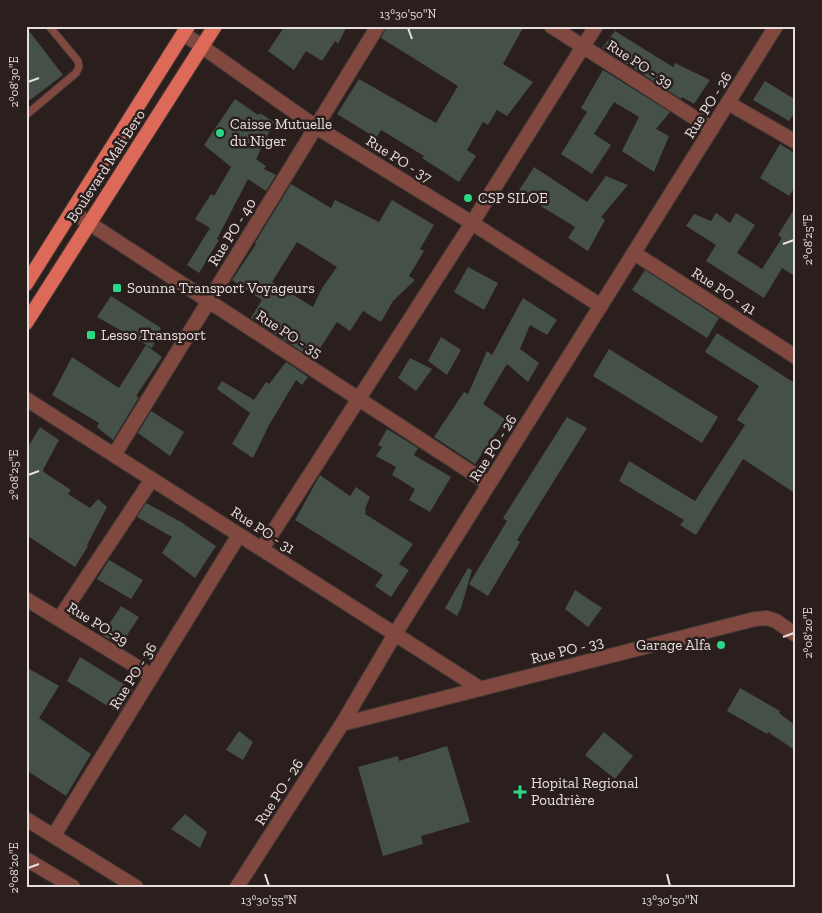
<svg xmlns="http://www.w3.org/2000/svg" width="822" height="913" font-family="'Zilla Slab',serif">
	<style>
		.building { fill: #455049; fill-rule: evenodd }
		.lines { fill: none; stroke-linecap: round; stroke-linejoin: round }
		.service-casing { stroke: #443a38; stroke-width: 9 }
		.minor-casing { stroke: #443a38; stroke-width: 16 }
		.tertiary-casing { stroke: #443a38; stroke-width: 16 }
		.primary-casing { stroke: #443a38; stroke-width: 16 }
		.service { stroke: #80483f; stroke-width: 7 }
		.minor { stroke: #80483f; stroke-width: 14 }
		.tertiary { stroke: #80483f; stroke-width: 14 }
		.primary { stroke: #dd6a58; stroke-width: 14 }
		.ticks { fill: none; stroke: #e7dfde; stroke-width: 2 }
		.poi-dot { fill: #29d885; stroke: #2a1f1d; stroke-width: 2 }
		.labels { text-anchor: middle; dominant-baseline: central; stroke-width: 5; stroke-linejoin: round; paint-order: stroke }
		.street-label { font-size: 15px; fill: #e7dfde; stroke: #2a1f1d }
		.poi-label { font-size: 15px; fill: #e7dfde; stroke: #2a1f1d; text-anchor: start }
		.neatline { fill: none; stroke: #e7dfde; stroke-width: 2 }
		.ticks-label { font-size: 12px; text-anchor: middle; fill: #e7dfde }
	</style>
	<rect width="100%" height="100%" fill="#2a1f1d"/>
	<path class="building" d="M 285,26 L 347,26 L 338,44 L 335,41 L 322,61 L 306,51 L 294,70 L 268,51 Z
		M 387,26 L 524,26 L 503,64 L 533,82 L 507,116 L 497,110 L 488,125 L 483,122 L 467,150 L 476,156 L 459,182 L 422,158 L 424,156 L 381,130 L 376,138 L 337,114 L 359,79 L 436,123 L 458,86 L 381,38 Z
		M 26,27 L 63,75 L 26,103 Z
		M 615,31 L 673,67 L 675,63 L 710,80 L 694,104 L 682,97 L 681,99 L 602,48 Z
		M 603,70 L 670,112 L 656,129 L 669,136 L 654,172 L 622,151 L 639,117 L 614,102 L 594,134 L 611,145 L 592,174 L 561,154 L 587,112 L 581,108 Z
		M 765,81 L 796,100 L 796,111 L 789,121 L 753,100 Z
		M 235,99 L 258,115 L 260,113 L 274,122 L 256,159 L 266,166 L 264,169 L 276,175 L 266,191 L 248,179 L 217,239 L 219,240 L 199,273 L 187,265 L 210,228 L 195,219 L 211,194 L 214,196 L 231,167 L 204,145 Z
		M 780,144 L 796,154 L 796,186 L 789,196 L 760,178 Z
		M 534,167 L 587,202 L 606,176 L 628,185 L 601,217 L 605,220 L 588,251 L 568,238 L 575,227 L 518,192 Z
		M 291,184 L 331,208 L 335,200 L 379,222 L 392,200 L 434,225 L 420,249 L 424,251 L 409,276 L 415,280 L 393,301 L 381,322 L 363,311 L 350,331 L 337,322 L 313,359 L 251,318 L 262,300 L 232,280 L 256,244 L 255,243 ZM 297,242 L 337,267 L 322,288 L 313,307 L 272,282 Z
		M 796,206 L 796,277 L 782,268 L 764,298 L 706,261 L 716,245 L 686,226 L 694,214 L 711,221 L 716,213 L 730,223 L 736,213 L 755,225 L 737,253 L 762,269 L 782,238 L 778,235 Z
		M 468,267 L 498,283 L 484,310 L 454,292 Z
		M 645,270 L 719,318 L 707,338 L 632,290 Z
		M 111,296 L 161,328 L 152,348 L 97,317 Z
		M 523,298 L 557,320 L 547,335 L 530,325 L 520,349 L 539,363 L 528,382 L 507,364 L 483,404 L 505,419 L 475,464 L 434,437 L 464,392 L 468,394 L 487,351 L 492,355 Z
		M 717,333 L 796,384 L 796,494 L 743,459 L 696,535 L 680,525 L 684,520 L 619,481 L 629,461 L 695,501 L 745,425 L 737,420 L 759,386 L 705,352 Z
		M 441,337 L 461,350 L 447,375 L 428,361 Z
		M 146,345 L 162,357 L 136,396 L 139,397 L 113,440 L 97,427 L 99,423 L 52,395 L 72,357 L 119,388 Z
		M 609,349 L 718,417 L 702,443 L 593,376 Z
		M 410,358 L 432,369 L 416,391 L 398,378 Z
		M 286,362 L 308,377 L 302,385 L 296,380 L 269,425 L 253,458 L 232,444 L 250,413 L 217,389 L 222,381 L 254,400 L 266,382 L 269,384 Z
		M 151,411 L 184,432 L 170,456 L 138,433 Z
		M 567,417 L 587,428 L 517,540 L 520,542 L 488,596 L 469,584 L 507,521 L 503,518 Z
		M 40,427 L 59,440 L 43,470 L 45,473 L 71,490 L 68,494 L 90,508 L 98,499 L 107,507 L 87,545 L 88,546 L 75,567 L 26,535 L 26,450 Z
		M 387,429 L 418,448 L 414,455 L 451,477 L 430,512 L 409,500 L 415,489 L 392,475 L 396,467 L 376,456 L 382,447 L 378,445 Z
		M 320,475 L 350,496 L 356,487 L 370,497 L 365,509 L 366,510 L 365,514 L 413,544 L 399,564 L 409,570 L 391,597 L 375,586 L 383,575 L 295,520 Z
		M 146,503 L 181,522 L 216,546 L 195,578 L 162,553 L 172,537 L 137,517 Z
		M 109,560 L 143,580 L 131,599 L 97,579 Z
		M 468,568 L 472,570 L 461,608 L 457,616 L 445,608 Z
		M 575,590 L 602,608 L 588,627 L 565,609 Z
		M 121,606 L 139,617 L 120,646 L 102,635 Z
		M 80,657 L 133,690 L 119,713 L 67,681 Z
		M 26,667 L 59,686 L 39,718 L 91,754 L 66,796 L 26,770 Z
		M 740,688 L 780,711 L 779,713 L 796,726 L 796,751 L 768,732 L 767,734 L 727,711 Z
		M 239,731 L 253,742 L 243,760 L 226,750 Z
		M 604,732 L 633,756 L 615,779 L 585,755 Z
		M 447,746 L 470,822 L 421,836 L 423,844 L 383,856 L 358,767 L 398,756 L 399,761 Z
		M 185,814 L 207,832 L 200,848 L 171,829 Z"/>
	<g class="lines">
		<defs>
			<path id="service" d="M 26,115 L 76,73 L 79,67 L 78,61 L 49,26"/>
			<path id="minor" d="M 551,26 L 712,129
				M 184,34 L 316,127 L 472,223 L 601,306
				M 728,103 L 796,142
				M 72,212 L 489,484
				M 634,253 L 796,357
				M 26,399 L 481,689
				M 114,455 L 378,26
				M 262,549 L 472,223 L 596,26
				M 26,599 L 152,676
				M 59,619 L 152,479
				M 342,724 L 755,619 L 767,618 L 776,621 L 796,635
				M 54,835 L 239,535
				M 237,887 L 342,724 L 395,634 L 776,26"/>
			<path id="tertiary" d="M 26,819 L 136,887
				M 26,859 L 73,887"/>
			<path id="primary" d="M 26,284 L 188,26
				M 26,323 L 215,26"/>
		</defs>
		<use href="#service" class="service-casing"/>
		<use href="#minor" class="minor-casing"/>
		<use href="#tertiary" class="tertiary-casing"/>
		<use href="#primary" class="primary-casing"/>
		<use href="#service" class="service"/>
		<use href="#minor" class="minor"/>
		<use href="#tertiary" class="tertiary"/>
		<use href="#primary" class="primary"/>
	</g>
	<path class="ticks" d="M 408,28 L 412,39M 28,82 L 39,78M 783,244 L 794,240M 28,475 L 39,471M 783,637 L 794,633M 28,868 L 39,864M 265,874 L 269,886M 667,874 L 670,886"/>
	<g class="poi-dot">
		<circle cx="220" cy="133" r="5"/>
		<circle cx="468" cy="198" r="5"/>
		<rect x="112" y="283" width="10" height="10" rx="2.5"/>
		<rect x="86" y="330" width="10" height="10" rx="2.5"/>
		<circle cx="721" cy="645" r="5"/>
		<path d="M517.5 784.5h5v5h5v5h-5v5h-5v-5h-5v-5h5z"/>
	</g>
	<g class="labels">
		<g class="street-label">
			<text transform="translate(640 64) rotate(33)">Rue PO - 39</text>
			<text transform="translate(708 105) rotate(-58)">Rue PO - 26</text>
			<text transform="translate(399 159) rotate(32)">Rue PO - 37</text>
			<text transform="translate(106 166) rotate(-57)">Boulevard Mali Bero</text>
			<text transform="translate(232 232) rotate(-58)">Rue PO - 40</text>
			<text transform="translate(724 291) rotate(33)">Rue PO - 41</text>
			<text transform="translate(289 334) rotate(33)">Rue PO - 35</text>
			<text transform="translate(493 448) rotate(-58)">Rue PO - 26</text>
			<text transform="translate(263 530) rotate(33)">Rue PO - 31</text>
			<text transform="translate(98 624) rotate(32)">Rue PO-29</text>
			<text transform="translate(567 650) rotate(-14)">Rue PO - 33</text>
			<text transform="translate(133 676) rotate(-58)">Rue PO - 36</text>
			<text transform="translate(279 792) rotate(-57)">Rue PO - 26</text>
		</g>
		<g class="poi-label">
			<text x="230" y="124">Caisse Mutuelle<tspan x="230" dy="17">du Niger</tspan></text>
			<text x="478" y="198">CSP SILOE</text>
			<text x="127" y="288">Sounna Transport Voyageurs</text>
			<text x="101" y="335">Lesso Transport</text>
			<text x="711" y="645" text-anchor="end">Garage Alfa</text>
			<text x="531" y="783">Hopital Regional<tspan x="531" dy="17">Poudrière</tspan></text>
		</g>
	</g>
	<rect width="822" height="913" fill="none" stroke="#2a1f1d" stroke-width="55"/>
	<rect x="28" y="28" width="766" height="858" class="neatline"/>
	<g class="ticks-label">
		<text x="408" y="18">13°30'50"N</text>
		<text transform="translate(14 82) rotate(-90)" y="4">2°08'30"E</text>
		<text transform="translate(808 240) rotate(-90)" y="4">2°08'25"E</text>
		<text transform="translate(14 475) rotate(-90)" y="4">2°08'25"E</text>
		<text transform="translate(808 633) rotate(-90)" y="4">2°08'20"E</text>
		<text transform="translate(14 868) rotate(-90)" y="4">2°08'20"E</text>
		<text x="269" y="904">13°30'55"N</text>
		<text x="670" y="904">13°30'50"N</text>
	</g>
</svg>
